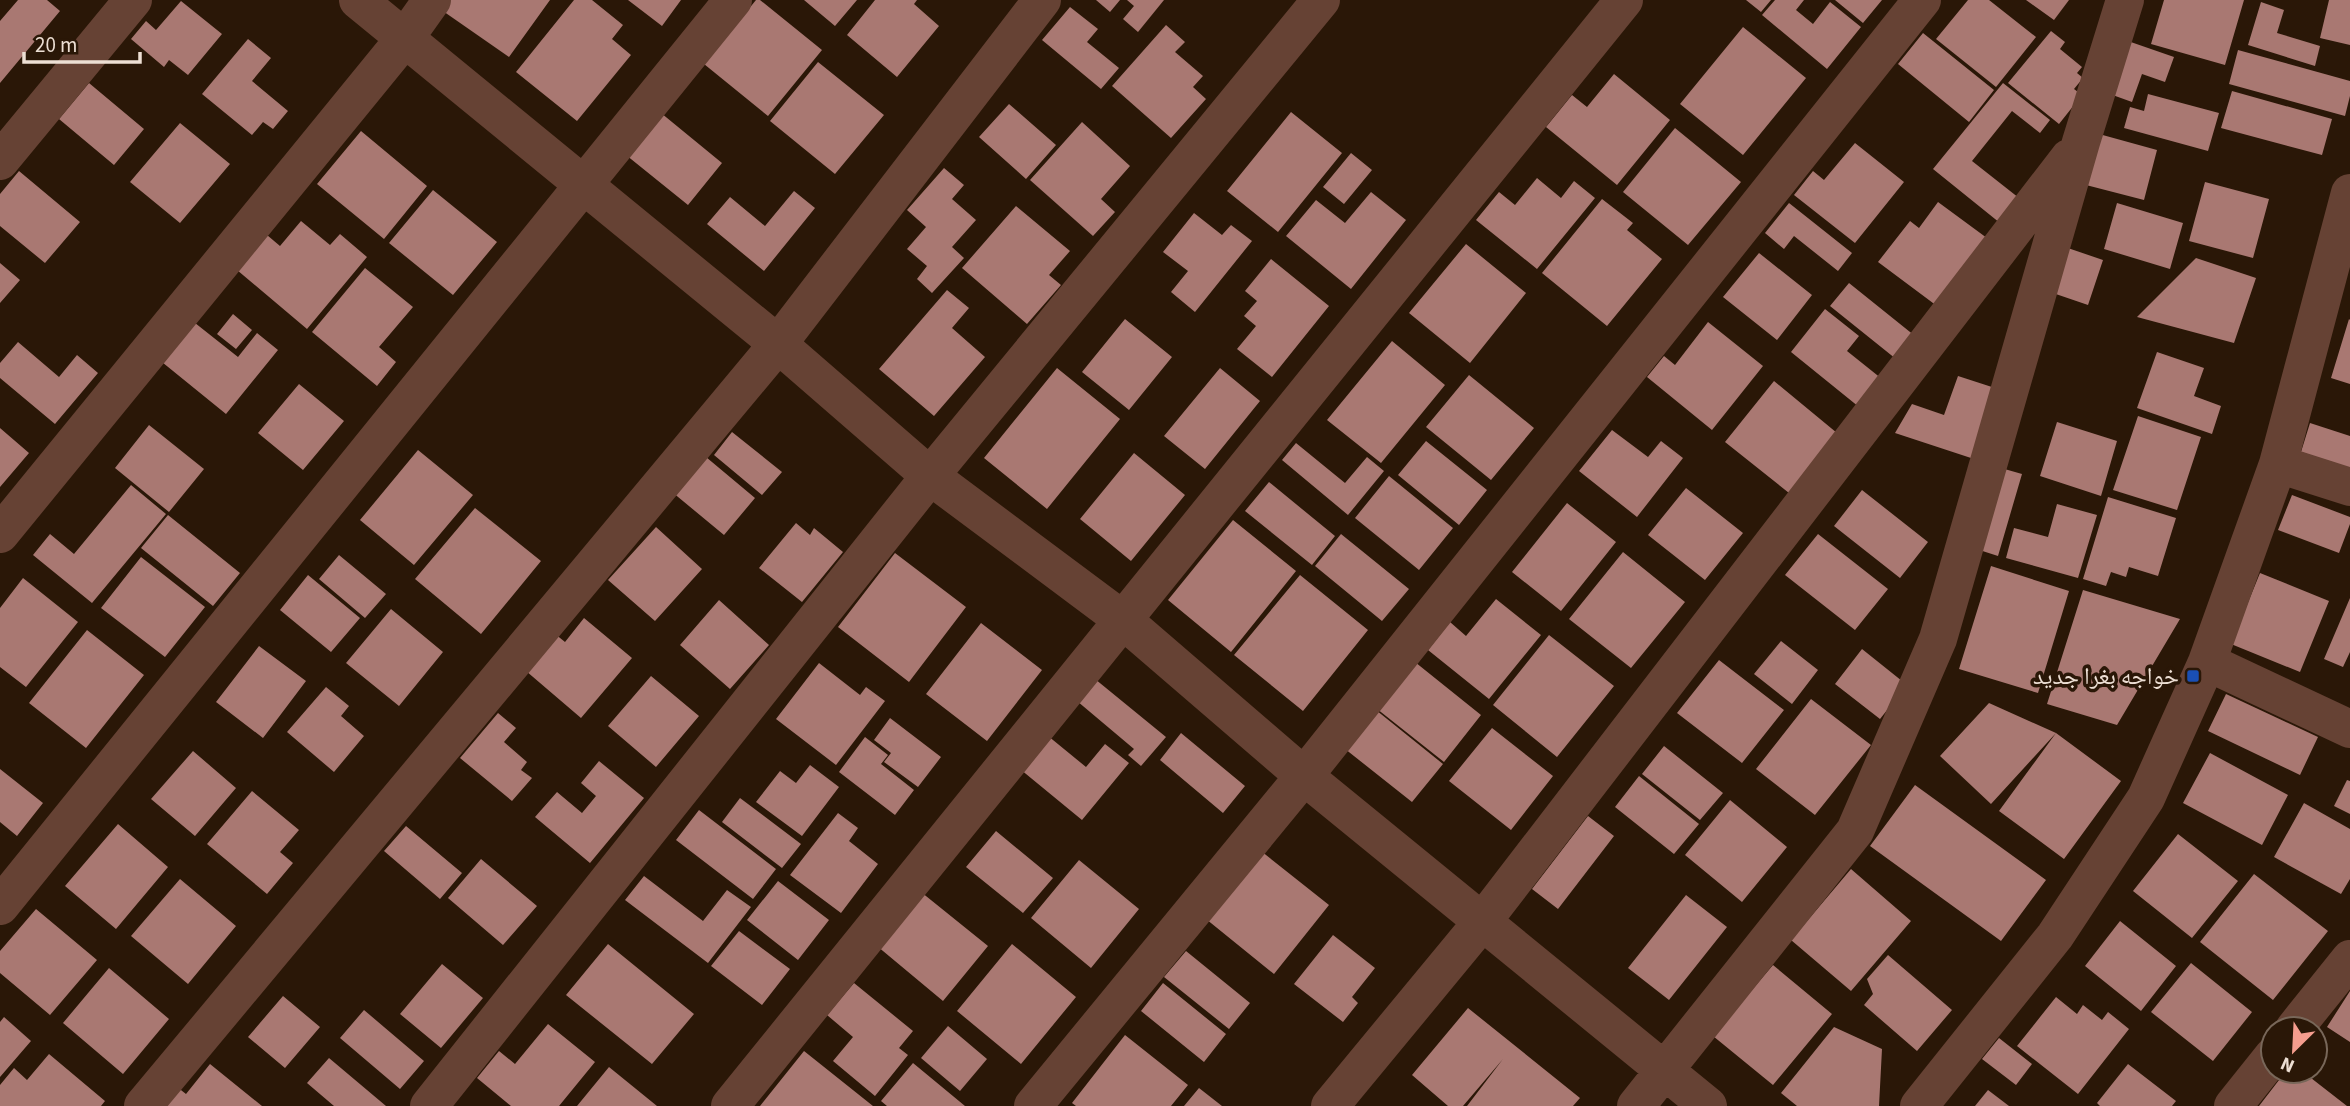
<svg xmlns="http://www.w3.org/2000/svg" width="2350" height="1106" font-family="'Source Sans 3','Noto Naskh Arabic',sans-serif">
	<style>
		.building { fill: #a97872 }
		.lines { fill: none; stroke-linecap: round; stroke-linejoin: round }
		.minor { stroke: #664234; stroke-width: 38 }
		.transit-dot { fill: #1a4fb4; stroke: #2a1707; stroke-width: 2.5 }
		.labels { text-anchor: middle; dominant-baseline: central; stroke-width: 7; stroke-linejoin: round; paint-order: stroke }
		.poi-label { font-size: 24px; fill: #eddfd4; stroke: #2a1707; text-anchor: end }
	</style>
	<rect width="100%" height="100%" fill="#2a1707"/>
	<path class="building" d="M 18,0 L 47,0 L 60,11 L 0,83 L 0,21 Z
		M 446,0 L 550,0 L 509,57 L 440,9 Z
		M 574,0 L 592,0 L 623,25 L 612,39 L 631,55 L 577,121 L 516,72 Z
		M 628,0 L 681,0 L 662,26 Z
		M 756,0 L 760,0 L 822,50 L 768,116 L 704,64 Z
		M 804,0 L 857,0 L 835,26 Z
		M 875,0 L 917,0 L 914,4 L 939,26 L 897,77 L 847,35 Z
		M 1096,0 L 1120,0 L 1110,12 Z
		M 1127,0 L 1164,0 L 1138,32 L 1123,19 L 1134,6 Z
		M 1746,0 L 1771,0 L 1761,12 Z
		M 1775,0 L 1804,0 L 1796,10 L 1813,24 L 1830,2 L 1861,27 L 1827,69 L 1762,15 Z
		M 1835,0 L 1882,0 L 1863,23 Z
		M 1968,0 L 1989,0 L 2036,37 L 1996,87 L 1936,39 Z
		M 2026,0 L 2069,0 L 2054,20 Z
		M 2164,0 L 2244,0 L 2225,65 L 2151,44 Z
		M 2329,0 L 2350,0 L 2350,45 L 2320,38 Z
		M 181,1 L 222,34 L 188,75 L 169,60 L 164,67 L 131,39 L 146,21 L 156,30 Z
		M 2261,2 L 2284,10 L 2277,33 L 2320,46 L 2315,66 L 2248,45 Z
		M 1070,7 L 1098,29 L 1087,42 L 1119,68 L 1101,89 L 1042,40 Z
		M 1166,25 L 1185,42 L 1175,52 L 1203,76 L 1193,87 L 1206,99 L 1171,138 L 1112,86 Z
		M 1743,27 L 1806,78 L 1743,155 L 1680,104 Z
		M 2051,31 L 2065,42 L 2060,49 L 2082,67 L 2077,73 L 2083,78 L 2074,89 L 2082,95 L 2059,124 L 2008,83 Z
		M 1923,33 L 1994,90 L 1969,122 L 1898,64 Z
		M 248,39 L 271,58 L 252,81 L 288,111 L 273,129 L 263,122 L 252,135 L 202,94 Z
		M 2125,40 L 2174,57 L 2165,82 L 2142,74 L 2132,102 L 2107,93 Z
		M 2238,50 L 2350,81 L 2350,96 L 2345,116 L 2229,84 Z
		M 818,62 L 884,115 L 835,174 L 770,121 Z
		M 1614,74 L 1670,120 L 1617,185 L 1546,127 L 1572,95 L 1587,107 Z
		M 89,83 L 144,129 L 114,165 L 59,119 Z
		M 2003,83 L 2050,120 L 2040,133 L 2012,111 L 1972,161 L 2019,198 L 2000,223 L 1933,169 Z
		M 2232,91 L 2332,119 L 2322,155 L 2221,128 Z
		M 2148,94 L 2219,113 L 2208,151 L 2124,128 L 2130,107 L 2144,111 Z
		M 1009,104 L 1056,145 L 1026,179 L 979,137 Z
		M 1291,112 L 1342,153 L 1278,232 L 1227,191 Z
		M 661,113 L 722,163 L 688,205 L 626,155 Z
		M 1082,122 L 1130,166 L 1101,199 L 1115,212 L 1093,236 L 1030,180 Z
		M 180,123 L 230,164 L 180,223 L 130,182 Z
		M 1675,128 L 1741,182 L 1688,245 L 1623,192 Z
		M 361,131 L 427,186 L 384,239 L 317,184 Z
		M 2099,134 L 2157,150 L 2144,200 L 2086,185 Z
		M 1855,143 L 1904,182 L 1855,243 L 1794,195 L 1813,171 L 1824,180 Z
		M 1351,153 L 1372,170 L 1344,204 L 1323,187 Z
		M 944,168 L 964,185 L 952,199 L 976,220 L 952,247 L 964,258 L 932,293 L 917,279 L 927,266 L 907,249 L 926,227 L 907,210 Z
		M 19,171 L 80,222 L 45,263 L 0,226 L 0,194 Z
		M 1537,178 L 1561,198 L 1574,181 L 1595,198 L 1537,269 L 1476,220 L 1499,192 L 1515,205 Z
		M 2205,182 L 2269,199 L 2253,258 L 2189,241 Z
		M 433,190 L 497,242 L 453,295 L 389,243 Z
		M 794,191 L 815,208 L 764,271 L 707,224 L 730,197 L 765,226 Z
		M 1371,192 L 1406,220 L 1351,289 L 1286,236 L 1316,200 L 1345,223 Z
		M 1602,199 L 1633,223 L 1627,230 L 1662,259 L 1607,326 L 1542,273 Z
		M 1938,202 L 1991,241 L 1941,309 L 1878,262 L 1910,221 L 1919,228 Z
		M 1789,203 L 1852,253 L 1838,271 L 1794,236 L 1784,249 L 1765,233 Z
		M 2117,203 L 2183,223 L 2170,269 L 2104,249 Z
		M 1016,206 L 1070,251 L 1049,275 L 1061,285 L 1027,324 L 962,268 Z
		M 1194,213 L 1222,235 L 1231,225 L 1252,241 L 1195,312 L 1171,292 L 1188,271 L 1163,252 Z
		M 301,221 L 330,245 L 340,234 L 367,257 L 307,329 L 237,270 L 267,235 L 280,246 Z
		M 1466,244 L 1526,293 L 1470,363 L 1409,313 Z
		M 2062,246 L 2103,260 L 2088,305 L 2047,291 Z
		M 1759,253 L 1812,295 L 1777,340 L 1723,297 Z
		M 2196,258 L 2256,278 L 2234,343 L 2137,317 Z
		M 1271,259 L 1329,306 L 1272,377 L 1237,349 L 1256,326 L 1244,316 L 1257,301 L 1245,291 Z
		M 0,263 L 20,280 L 0,303 Z
		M 365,268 L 413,307 L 379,347 L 396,362 L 377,386 L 312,332 Z
		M 1849,283 L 1915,336 L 1896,359 L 1830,306 Z
		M 947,290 L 969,308 L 952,328 L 985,357 L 934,416 L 879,369 Z
		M 1825,309 L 1859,336 L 1847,351 L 1882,379 L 1859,407 L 1791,352 Z
		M 233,314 L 252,330 L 236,349 L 217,334 Z
		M 190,319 L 238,357 L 257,333 L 278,350 L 226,414 L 157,358 Z
		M 1125,319 L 1172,357 L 1129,410 L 1082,372 Z
		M 2349,319 L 2350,320 L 2350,384 L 2331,378 Z
		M 1708,322 L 1763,366 L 1712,430 L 1647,377 L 1664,356 L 1675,365 Z
		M 1392,341 L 1445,385 L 1381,463 L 1327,420 Z
		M 18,342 L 59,377 L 77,355 L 98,373 L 55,424 L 0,378 L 0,363 Z
		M 2157,352 L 2204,368 L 2194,396 L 2221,406 L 2212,434 L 2137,408 Z
		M 1057,368 L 1120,419 L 1047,509 L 984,458 Z
		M 1220,368 L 1260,401 L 1205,469 L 1164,436 Z
		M 1469,375 L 1534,428 L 1491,480 L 1426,427 Z
		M 1958,376 L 1995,388 L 1971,458 L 1895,433 L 1912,404 L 1944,415 Z
		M 1774,381 L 1837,433 L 1789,493 L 1725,442 Z
		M 299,384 L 344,421 L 303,470 L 258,433 Z
		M 2138,416 L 2201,437 L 2177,510 L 2113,490 Z
		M 2057,422 L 2117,441 L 2101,496 L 2040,476 Z
		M 2310,423 L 2350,436 L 2350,468 L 2301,452 Z
		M 149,425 L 204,469 L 169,512 L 115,468 Z
		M 0,428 L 29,453 L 0,487 Z
		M 1612,430 L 1648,457 L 1661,441 L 1683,458 L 1637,517 L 1579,471 Z
		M 732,432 L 782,472 L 762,495 L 714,455 Z
		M 1426,441 L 1487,490 L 1459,525 L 1398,475 Z
		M 1296,443 L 1345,483 L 1367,457 L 1384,471 L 1348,515 L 1282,460 Z
		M 418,450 L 473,495 L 414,565 L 360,520 Z
		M 1134,453 L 1185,495 L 1131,561 L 1080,519 Z
		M 706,457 L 755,498 L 724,535 L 666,487 Z
		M 1994,466 L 2022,474 L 1998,556 L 1970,547 Z
		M 1389,476 L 1453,528 L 1419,570 L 1355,518 Z
		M 1269,482 L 1335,536 L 1312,565 L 1245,511 Z
		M 131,485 L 166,514 L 92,603 L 33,555 L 50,534 L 74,554 Z
		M 1686,488 L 1743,533 L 1705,580 L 1648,535 Z
		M 1862,490 L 1928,542 L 1900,578 L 1834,526 Z
		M 2292,495 L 2350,517 L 2350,524 L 2339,553 L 2278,530 Z
		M 2108,497 L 2176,518 L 2158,576 L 2129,567 L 2126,577 L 2111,572 L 2106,586 L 2083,579 Z
		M 1567,503 L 1616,542 L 1561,611 L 1512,572 Z
		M 2057,504 L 2097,515 L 2078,578 L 2006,558 L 2014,528 L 2048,537 Z
		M 475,508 L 541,561 L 481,634 L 415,579 Z
		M 168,515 L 240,573 L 213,606 L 141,548 Z
		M 1233,520 L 1296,571 L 1231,652 L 1168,600 Z
		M 796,523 L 810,535 L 814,528 L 843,552 L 802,602 L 759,568 Z
		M 656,527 L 702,569 L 655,621 L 608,580 Z
		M 1341,534 L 1409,589 L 1382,621 L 1315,566 Z
		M 1818,534 L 1888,589 L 1855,630 L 1785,575 Z
		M 1623,552 L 1685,602 L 1631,668 L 1569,619 Z
		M 895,553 L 966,607 L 909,682 L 838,627 Z
		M 339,555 L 386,594 L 365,618 L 319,579 Z
		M 141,557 L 205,607 L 165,657 L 101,608 Z
		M 1991,566 L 2069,591 L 2038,693 L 1959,669 Z
		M 2260,573 L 2329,601 L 2300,672 L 2231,644 Z
		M 308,575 L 360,618 L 331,652 L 280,610 Z
		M 1300,575 L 1368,630 L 1303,711 L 1234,655 Z
		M 23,578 L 78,622 L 26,687 L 0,667 L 0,608 Z
		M 2083,590 L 2180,619 L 2117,725 L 2047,704 Z
		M 2350,598 L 2350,652 L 2343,667 L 2324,659 Z
		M 1496,599 L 1541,635 L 1489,699 L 1428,650 L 1450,622 L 1466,636 Z
		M 719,600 L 769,645 L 730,689 L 680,645 Z
		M 391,609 L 443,652 L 399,706 L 346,663 Z
		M 584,618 L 632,658 L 581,718 L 519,665 L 549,629 L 565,642 Z
		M 981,623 L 1042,670 L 987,741 L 926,694 Z
		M 87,630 L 144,675 L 86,748 L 29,703 Z
		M 1549,635 L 1614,686 L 1557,757 L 1493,705 Z
		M 1781,641 L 1818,670 L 1792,704 L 1754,674 Z
		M 259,646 L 306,681 L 263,738 L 216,702 Z
		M 1862,649 L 1907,685 L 1880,719 L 1835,684 Z
		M 1405,654 L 1481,715 L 1444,762 L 1367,701 Z
		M 1719,660 L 1784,710 L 1742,763 L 1677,713 Z
		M 819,663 L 860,695 L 866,687 L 885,701 L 836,765 L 776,719 Z
		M 651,676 L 699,716 L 656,767 L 608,726 Z
		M 1095,679 L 1166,737 L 1141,766 L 1128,755 L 1134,749 L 1077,701 Z
		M 326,687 L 349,706 L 341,716 L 364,736 L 334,772 L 287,732 Z
		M 2226,694 L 2318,737 L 2300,775 L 2208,731 Z
		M 1811,699 L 1871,745 L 1815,815 L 1756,769 Z
		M 1366,702 L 1443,764 L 1412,802 L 1335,741 Z
		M 1989,703 L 2056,733 L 1991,804 L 1940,756 Z
		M 498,713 L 516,728 L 504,742 L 527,762 L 521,770 L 532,778 L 512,801 L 460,758 Z
		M 890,718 L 941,757 L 918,787 L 884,762 L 891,753 L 874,740 Z
		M 1492,728 L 1553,776 L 1511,830 L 1449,781 Z
		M 1042,731 L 1086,767 L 1105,744 L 1129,763 L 1082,820 L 1015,765 Z
		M 1181,733 L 1245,786 L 1223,813 L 1160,760 Z
		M 2056,733 L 2121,781 L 2064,859 L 1999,811 Z
		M 865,737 L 888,755 L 881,764 L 914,790 L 895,815 L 839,772 Z
		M 1664,746 L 1723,793 L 1700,820 L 1642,774 Z
		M 193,751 L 236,788 L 195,836 L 151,799 Z
		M 2210,753 L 2288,795 L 2262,845 L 2183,803 Z
		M 599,761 L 644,798 L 590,863 L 535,817 L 557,792 L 582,813 L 596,796 L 581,783 Z
		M 810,765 L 839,787 L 802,836 L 756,802 L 780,771 L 796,783 Z
		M 0,769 L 43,803 L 17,836 L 0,822 Z
		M 1639,776 L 1699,824 L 1674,854 L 1615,807 Z
		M 2347,780 L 2350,781 L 2350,814 L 2334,806 Z
		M 1915,785 L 2046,880 L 2001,941 L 1870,846 Z
		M 252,791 L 299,830 L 280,852 L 293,863 L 267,894 L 207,844 Z
		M 740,798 L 801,844 L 782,868 L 722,822 Z
		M 1730,800 L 1787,847 L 1742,902 L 1685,855 Z
		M 2304,803 L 2350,829 L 2350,879 L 2341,894 L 2274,857 Z
		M 699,810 L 776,869 L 753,899 L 676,840 Z
		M 838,813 L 858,828 L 849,841 L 878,864 L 841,913 L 790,875 Z
		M 1588,816 L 1614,836 L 1558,909 L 1532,889 Z
		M 118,824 L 168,867 L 116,929 L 65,886 Z
		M 406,826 L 462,873 L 440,899 L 384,851 Z
		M 996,831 L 1053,878 L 1023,913 L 966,867 Z
		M 2178,834 L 2238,881 L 2192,938 L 2133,891 Z
		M 1261,851 L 1329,905 L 1274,974 L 1206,919 Z
		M 481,859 L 537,906 L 503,945 L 448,898 Z
		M 1079,860 L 1139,909 L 1091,968 L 1031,918 Z
		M 1851,869 L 1911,921 L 1851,991 L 1791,940 Z
		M 2254,874 L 2328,931 L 2273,1000 L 2200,942 Z
		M 644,876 L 703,921 L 727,890 L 751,907 L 708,963 L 625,900 Z
		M 180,879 L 236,926 L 188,984 L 131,936 Z
		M 778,881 L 829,920 L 798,960 L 747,920 Z
		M 921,892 L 988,946 L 943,1001 L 877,946 Z
		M 1686,895 L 1727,927 L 1669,1000 L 1628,968 Z
		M 36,909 L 97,960 L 50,1015 L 0,973 L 0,951 Z
		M 2120,921 L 2176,966 L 2141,1011 L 2085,966 Z
		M 739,931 L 790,969 L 762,1005 L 711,966 Z
		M 1333,935 L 1375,968 L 1352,997 L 1358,1003 L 1343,1022 L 1294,984 Z
		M 608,944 L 694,1014 L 652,1064 L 566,995 Z
		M 1012,944 L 1076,997 L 1021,1064 L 957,1011 Z
		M 1186,951 L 1250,1003 L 1229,1029 L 1164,977 Z
		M 1888,955 L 1952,1010 L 1917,1051 L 1864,1005 L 1873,994 L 1867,979 Z
		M 2191,963 L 2252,1012 L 2213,1061 L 2151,1012 Z
		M 442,964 L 483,998 L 441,1048 L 400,1014 Z
		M 1773,965 L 1832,1014 L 1773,1085 L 1713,1036 Z
		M 109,968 L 169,1019 L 123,1074 L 63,1023 Z
		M 854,983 L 913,1031 L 899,1048 L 908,1055 L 875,1096 L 833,1061 L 853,1037 L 827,1015 Z
		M 1163,983 L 1226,1034 L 1204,1062 L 1141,1011 Z
		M 2350,991 L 2350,1042 L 2327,1027 Z
		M 283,996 L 320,1027 L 285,1068 L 248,1037 Z
		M 2056,997 L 2077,1014 L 2083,1005 L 2102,1020 L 2108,1012 L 2129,1029 L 2078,1094 L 2017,1046 Z
		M 1468,1008 L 1580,1098 L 1573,1106 L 1467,1106 L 1503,1059 L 1463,1106 L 1448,1106 L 1412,1075 Z
		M 364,1010 L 424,1061 L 400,1089 L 340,1038 Z
		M 4,1017 L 31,1041 L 0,1077 L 0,1022 Z
		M 548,1024 L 595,1062 L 559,1106 L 511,1106 L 477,1078 L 499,1051 L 515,1064 Z
		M 948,1026 L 987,1059 L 960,1091 L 921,1058 Z
		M 1834,1027 L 1882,1049 L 1879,1106 L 1797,1106 L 1781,1093 Z
		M 1125,1035 L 1188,1085 L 1171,1106 L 1076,1106 L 1072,1103 Z
		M 1999,1038 L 2032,1064 L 2016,1085 L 1982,1059 Z
		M 804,1051 L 873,1106 L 760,1106 Z
		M 49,1054 L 105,1101 L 101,1106 L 0,1106 L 0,1085 L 14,1068 L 27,1080 Z
		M 329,1058 L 386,1106 L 334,1106 L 307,1083 Z
		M 913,1063 L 965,1106 L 887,1106 L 881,1101 Z
		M 210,1064 L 262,1106 L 152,1106 L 172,1083 L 186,1094 Z
		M 2128,1064 L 2176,1101 L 2172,1106 L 2100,1106 L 2097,1103 Z
		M 609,1067 L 657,1106 L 577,1106 Z
		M 2286,1071 L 2302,1071 L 2347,1106 L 2259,1106 Z
		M 1199,1088 L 1222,1106 L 1184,1106 Z
		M 1988,1090 L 2009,1106 L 1975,1106 Z"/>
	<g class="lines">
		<path class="minor" d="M 358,0 L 778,344 L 930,476 L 1123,620 L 1304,776 L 1708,1106
			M 0,161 L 133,0
			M 2278,464 L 2350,487
			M 0,534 L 405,38 L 432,0
			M 2207,662 L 2350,729
			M 0,906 L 733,0
			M 2294,1029 L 2350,959
			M 143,1106 L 778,344 L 1042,0
			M 429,1106 L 930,476 L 1321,0
			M 730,1106 L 1624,0
			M 1033,1106 L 1304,776 L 1922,0
			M 1330,1106 L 1482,922 L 2069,158
			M 1636,1106 L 1855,831 L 1938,639 L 2081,142 L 2125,0
			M 1919,1106 L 2055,936 L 2146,798 L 2207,662 L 2278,464 L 2350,193
			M 2233,1106 L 2273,1056"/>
	</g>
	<rect class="transit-dot" x="2186" y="669" width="14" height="14" rx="3.5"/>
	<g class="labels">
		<g class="poi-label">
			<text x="2179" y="676">خواجه بغرا جدید</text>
		</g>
	</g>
	<g transform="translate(2294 1050) rotate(204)"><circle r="33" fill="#2a1707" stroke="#786759" stroke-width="2"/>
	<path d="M0-5L12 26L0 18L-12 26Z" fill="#f59d8e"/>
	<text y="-10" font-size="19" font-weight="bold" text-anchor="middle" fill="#eddfd4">N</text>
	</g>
	<path d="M24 52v10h116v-10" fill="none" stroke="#eddfd4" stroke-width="3.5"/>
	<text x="35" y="52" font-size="21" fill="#eddfd4" stroke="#2a1707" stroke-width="5" paint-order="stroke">20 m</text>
</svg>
